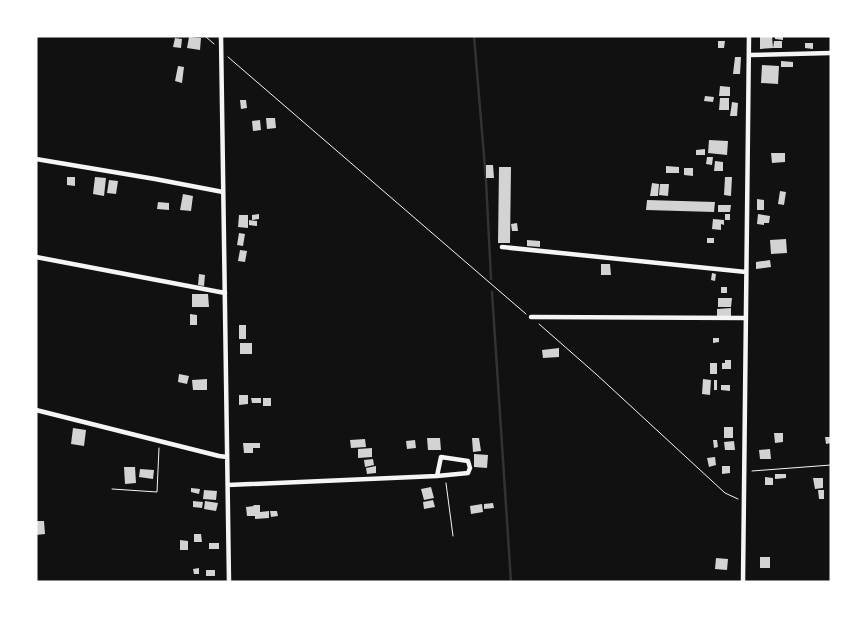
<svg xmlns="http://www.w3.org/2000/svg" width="867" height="618" font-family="Ubuntu,sans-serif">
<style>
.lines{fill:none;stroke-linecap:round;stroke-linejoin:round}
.stream{stroke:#333;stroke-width:2.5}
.building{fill:#d3d3d3}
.path{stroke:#f5f5f5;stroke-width:1}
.minor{stroke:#f5f5f5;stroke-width:4.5}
</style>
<rect width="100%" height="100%" fill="#111"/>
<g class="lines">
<path class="stream" d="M 474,36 L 486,180 L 491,279
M 492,292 L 511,582"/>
</g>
<path class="building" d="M 760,36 L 772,36 L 773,48 L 760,49 Z
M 775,36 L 783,36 L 783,40 L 775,39 Z
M 189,37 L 201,38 L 200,50 L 187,48 Z
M 175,38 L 182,39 L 181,48 L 173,47 Z
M 718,41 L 725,41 L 724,48 L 718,48 Z
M 774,41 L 782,41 L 782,48 L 773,48 Z
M 805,43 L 813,43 L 813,49 L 805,48 Z
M 735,57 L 741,57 L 740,74 L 733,74 Z
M 781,61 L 793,62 L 793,67 L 781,67 Z
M 762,65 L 779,66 L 778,84 L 761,83 Z
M 178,66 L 184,67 L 182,83 L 175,81 Z
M 720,86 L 730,87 L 730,96 L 719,96 Z
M 705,96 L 714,97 L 713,102 L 704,101 Z
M 720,98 L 729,98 L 729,110 L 719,110 Z
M 240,100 L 246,100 L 247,108 L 241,109 Z
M 732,102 L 738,103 L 737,116 L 730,116 Z
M 266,118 L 275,118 L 276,128 L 267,129 Z
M 260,120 L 261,130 L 253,131 L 252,121 Z
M 709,140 L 728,141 L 727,155 L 708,153 Z
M 705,149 L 705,155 L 696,155 L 696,150 Z
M 771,153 L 785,153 L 785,162 L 772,163 Z
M 707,157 L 713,157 L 712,165 L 706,164 Z
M 715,161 L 723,162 L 723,171 L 714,171 Z
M 486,165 L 493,165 L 494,178 L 486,178 Z
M 666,166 L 679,167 L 679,173 L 666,173 Z
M 499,167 L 511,167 L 510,243 L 498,243 Z
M 684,168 L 693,168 L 693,176 L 684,175 Z
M 67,177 L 75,177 L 75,186 L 67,185 Z
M 95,177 L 106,178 L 104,196 L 93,194 Z
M 725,177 L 732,177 L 731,196 L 724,195 Z
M 109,180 L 118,181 L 116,194 L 107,193 Z
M 652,183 L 659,184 L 658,196 L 650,196 Z
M 660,184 L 669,184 L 668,196 L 659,195 Z
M 780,191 L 786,192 L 784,205 L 778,204 Z
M 183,194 L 193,196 L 191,211 L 180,210 Z
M 757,199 L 764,200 L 764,210 L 757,210 Z
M 647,200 L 715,202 L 714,212 L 646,210 Z
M 158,202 L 169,203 L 169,210 L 157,209 Z
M 718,205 L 731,205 L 730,212 L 718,212 Z
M 259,214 L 259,219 L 252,220 L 252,215 Z
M 725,214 L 730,214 L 730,220 L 725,220 Z
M 758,214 L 770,216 L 769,223 L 764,223 L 764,225 L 757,224 Z
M 239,215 L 248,215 L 248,228 L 238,227 Z
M 713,219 L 724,220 L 724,225 L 721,224 L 721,230 L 712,229 Z
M 249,220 L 257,221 L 257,226 L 249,225 Z
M 517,223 L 518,231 L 512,231 L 511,224 Z
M 239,233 L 245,234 L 243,246 L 237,245 Z
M 707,238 L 714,238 L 714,243 L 707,243 Z
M 786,239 L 787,253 L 771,254 L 770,240 Z
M 527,240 L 540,241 L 540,247 L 527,246 Z
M 240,250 L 247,251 L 245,262 L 238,261 Z
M 770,260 L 771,267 L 756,269 L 756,262 Z
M 601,264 L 610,264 L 611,275 L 601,275 Z
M 712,273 L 716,274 L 715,281 L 711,280 Z
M 199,274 L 205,275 L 204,286 L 198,285 Z
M 721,287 L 727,287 L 727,293 L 721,293 Z
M 192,294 L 208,294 L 209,307 L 192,307 Z
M 718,298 L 732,298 L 731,307 L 718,307 Z
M 731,308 L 731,318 L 717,318 L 717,309 Z
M 190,314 L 197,315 L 197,325 L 190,325 Z
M 239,325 L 246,325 L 246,339 L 239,339 Z
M 713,338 L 719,338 L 719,342 L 713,343 Z
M 240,343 L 252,343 L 252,354 L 240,354 Z
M 559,348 L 559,357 L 543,358 L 542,350 Z
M 725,360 L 731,360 L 731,369 L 722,369 L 722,363 L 725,363 Z
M 710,363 L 717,363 L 717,374 L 710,374 Z
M 179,374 L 189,376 L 187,384 L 178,382 Z
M 207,379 L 207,390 L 193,390 L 192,380 Z
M 703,379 L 711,380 L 710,395 L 702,394 Z
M 714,380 L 717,380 L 717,390 L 714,390 Z
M 721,385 L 730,385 L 730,391 L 721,390 Z
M 239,395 L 248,395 L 248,404 L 239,405 Z
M 251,398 L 261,398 L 261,403 L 252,403 Z
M 263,398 L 271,398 L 271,406 L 263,406 Z
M 724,427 L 733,427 L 733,438 L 724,438 Z
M 73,428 L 86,430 L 84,446 L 71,444 Z
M 774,433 L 783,433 L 783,442 L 775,443 Z
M 825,437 L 831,437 L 831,443 L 826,444 Z
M 427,438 L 440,438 L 441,450 L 428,450 Z
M 472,438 L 479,438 L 481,451 L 473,452 Z
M 365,439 L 366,447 L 351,448 L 350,440 Z
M 415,440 L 416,448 L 407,449 L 406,441 Z
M 713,440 L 717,440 L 718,447 L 714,448 Z
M 734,441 L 735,450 L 725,450 L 724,442 Z
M 243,443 L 260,443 L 260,448 L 253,448 L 253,453 L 244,453 Z
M 372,448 L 372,457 L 358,458 L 358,449 Z
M 770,449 L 771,459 L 760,459 L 759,450 Z
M 474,454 L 488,455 L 487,468 L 474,467 Z
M 715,457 L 716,465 L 709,467 L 707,458 Z
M 373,459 L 374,465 L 365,467 L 364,460 Z
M 376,466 L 376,473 L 367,474 L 366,468 Z
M 722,466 L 730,466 L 730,473 L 722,474 Z
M 124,467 L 135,467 L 136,483 L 125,484 Z
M 140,469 L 154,470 L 153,479 L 139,477 Z
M 775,474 L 786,474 L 786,478 L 775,479 Z
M 765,477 L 773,478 L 773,485 L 765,485 Z
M 813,478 L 823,478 L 823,488 L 815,489 Z
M 431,487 L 434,498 L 424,500 L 421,489 Z
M 191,488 L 200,489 L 199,494 L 191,492 Z
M 204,490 L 217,491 L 216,500 L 203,499 Z
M 818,490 L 824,490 L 824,499 L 819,499 Z
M 433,500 L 435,507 L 424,509 L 423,502 Z
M 193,501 L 203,502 L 202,508 L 193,507 Z
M 205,501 L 218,503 L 216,511 L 204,509 Z
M 493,503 L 494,508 L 484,509 L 484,504 Z
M 482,504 L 483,512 L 471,514 L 470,506 Z
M 253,505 L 260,505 L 260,512 L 269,511 L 269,518 L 255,519 L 255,516 L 247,516 L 246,507 L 254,506 Z
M 270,511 L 277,511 L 278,516 L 271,517 Z
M 36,521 L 44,521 L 45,534 L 36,535 Z
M 194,534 L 201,534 L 202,542 L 194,542 Z
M 180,540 L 188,541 L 188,550 L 180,550 Z
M 209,543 L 219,543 L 219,549 L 209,549 Z
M 760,557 L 770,557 L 770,568 L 760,568 Z
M 716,558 L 728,559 L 727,570 L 715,569 Z
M 199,568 L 199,574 L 194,574 L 193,569 Z
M 206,570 L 215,570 L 215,576 L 206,576 Z"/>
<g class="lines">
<path class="path" d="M 205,36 L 214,44
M 228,57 L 526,314
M 539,324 L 596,374 L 725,493 L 738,499
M 752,471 L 831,465
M 446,483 L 453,536
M 112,489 L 157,492 L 159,448"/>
<path class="minor" d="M 221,36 L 229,582
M 749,55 L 831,53
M 36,159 L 155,179 L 223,192
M 502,247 L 746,272
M 36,257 L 225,293
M 531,317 L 745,318
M 36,410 L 219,456 L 227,457
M 228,485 L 437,476 L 441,457 L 468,461 L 470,468 L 468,473 L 437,476
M 743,582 L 749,36"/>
</g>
<rect width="867" height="618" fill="none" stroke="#ffffff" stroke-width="75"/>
</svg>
